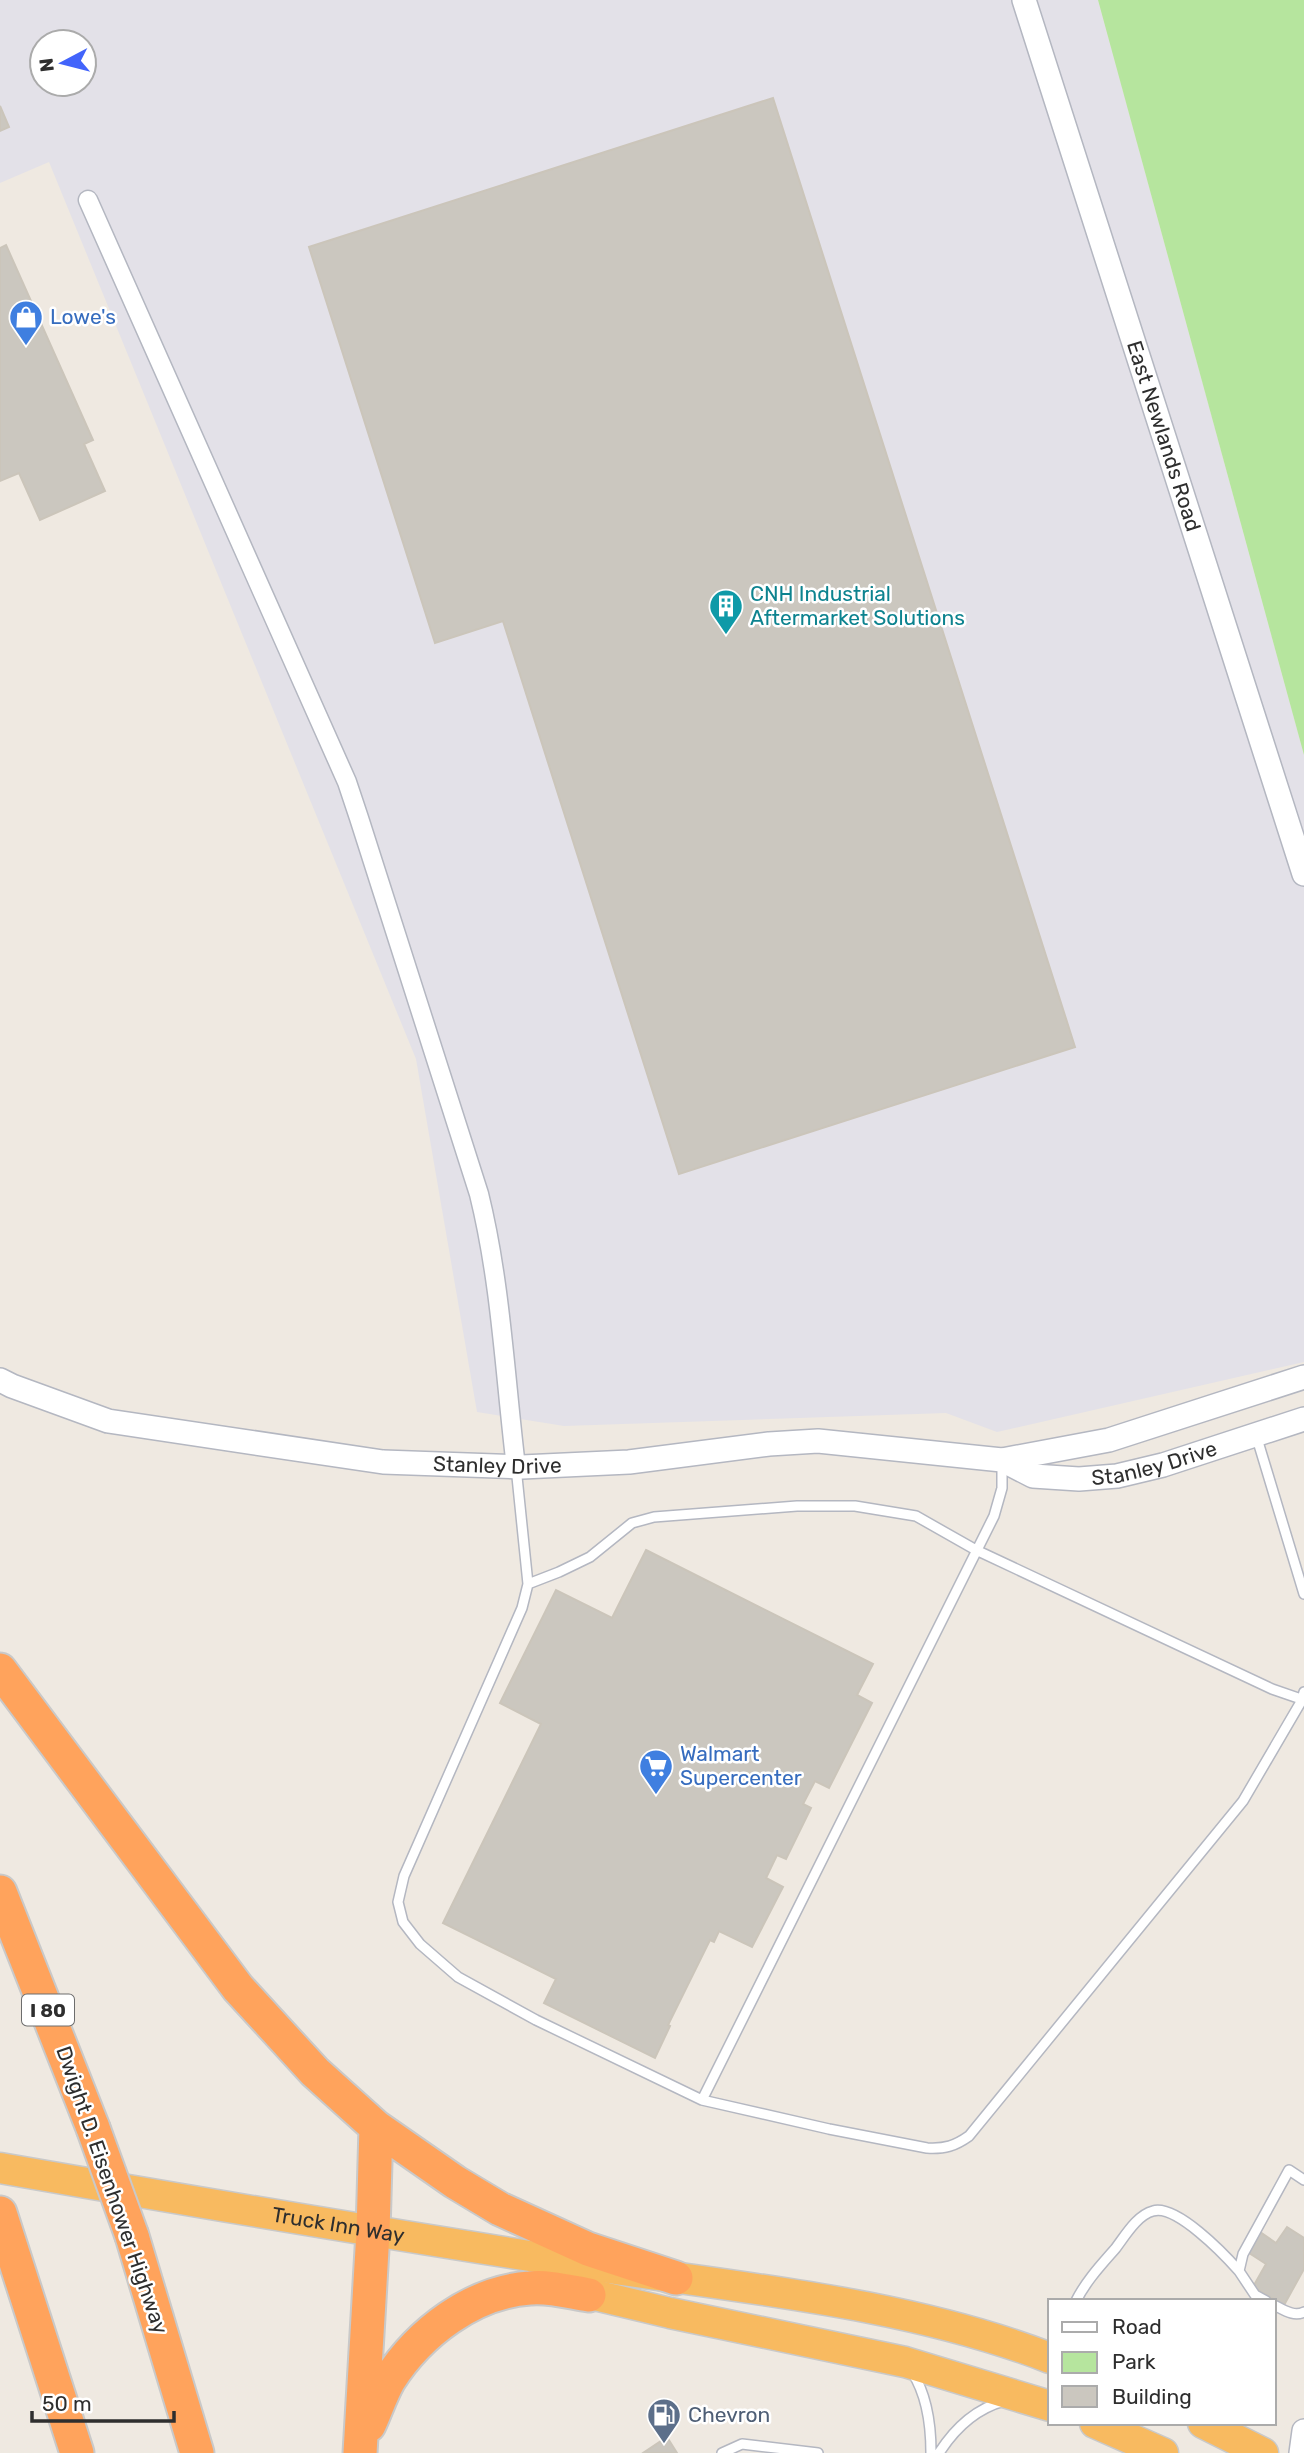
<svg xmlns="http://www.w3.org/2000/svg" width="1304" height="2453" font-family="Rubik,sans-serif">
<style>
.industrial{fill:#e3e1e8;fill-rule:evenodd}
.green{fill:#b6e59e}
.building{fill:#cbc7bf;stroke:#cbc5ba;stroke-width:2}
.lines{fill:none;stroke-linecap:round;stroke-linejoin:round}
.service-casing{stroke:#b4b7c1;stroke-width:12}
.minor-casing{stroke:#b4b7c1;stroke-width:21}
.tertiary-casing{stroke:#b4b7c1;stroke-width:26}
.trunk-casing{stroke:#c9c9c9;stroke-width:33}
.motorway-casing{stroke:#c9c9c9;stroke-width:37}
.service{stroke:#fff;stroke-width:9}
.minor{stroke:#fff;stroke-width:18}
.tertiary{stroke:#fff;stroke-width:23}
.trunk{stroke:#f8ba60;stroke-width:30}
.motorway{stroke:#ffa35c;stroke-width:33}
.motorway-bridge-casing{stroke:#c9c9c9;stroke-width:37;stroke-linecap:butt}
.motorway-bridge{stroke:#ffa35c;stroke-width:33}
.labels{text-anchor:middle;stroke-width:5;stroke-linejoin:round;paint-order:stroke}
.shield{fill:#fff;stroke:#6d6d6d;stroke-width:2}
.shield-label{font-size:19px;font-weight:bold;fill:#2e2e2e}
.shop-label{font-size:21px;fill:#366cbe;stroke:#fff;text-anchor:start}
.street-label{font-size:21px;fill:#2e2e2e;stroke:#fff}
.culture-label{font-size:21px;fill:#0d838f;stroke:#fff;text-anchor:start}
.service-label{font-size:21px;fill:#4e5e75;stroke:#fff;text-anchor:start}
</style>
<rect width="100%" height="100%" fill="#efe9e1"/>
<path class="industrial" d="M 0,0 L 1098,0 L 1304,755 L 1304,1362 L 997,1432 L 946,1413 L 564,1426 L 477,1412 L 416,1059 L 49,162 L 0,183 ZM 42,42 L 84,42 L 84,84 L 42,84 Z"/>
<path class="green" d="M 1098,0 L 1304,0 L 1304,755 Z"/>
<path class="building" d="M 773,98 L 1075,1047 L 679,1174 L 503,621 L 435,643 L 309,247 Z
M 0,106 L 9,127 L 0,131 Z
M 6,245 L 93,440 L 84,444 L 105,491 L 40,520 L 19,473 L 0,481 L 0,248 Z
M 646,1550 L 873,1664 L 857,1695 L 872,1703 L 829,1788 L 815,1781 L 803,1804 L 811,1808 L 786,1859 L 777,1855 L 766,1878 L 783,1887 L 752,1947 L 719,1931 L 714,1942 L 710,1940 L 668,2025 L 670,2026 L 655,2058 L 544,2003 L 556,1979 L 443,1923 L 541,1724 L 500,1703 L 556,1590 L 612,1618 Z
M 1287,2227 L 1304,2238 L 1304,2269 L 1284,2305 L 1253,2287 L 1266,2264 L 1249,2253 L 1260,2232 L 1276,2243 Z
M 667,2437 L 677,2453 L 643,2453 Z"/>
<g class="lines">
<g class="service-casing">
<path id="service" d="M 1256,1435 L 1304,1594
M 516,1467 L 528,1584 L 522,1608 L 404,1876 L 398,1902 L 403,1922 L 420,1944 L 458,1977 L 536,2020 L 702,2100 L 829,2129 L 927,2148 C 945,2149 955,2146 969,2136 L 1243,1801 L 1302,1700 L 1304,1692
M 528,1584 L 559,1572 L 590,1557 L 632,1523 L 654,1517 L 797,1506 L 855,1506 L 916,1516 L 976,1550 L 1272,1689 L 1304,1700
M 702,2100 L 994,1516 L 1002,1488 L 1002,1462
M 1076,2301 C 1086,2281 1101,2265 1115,2249 C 1125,2236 1137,2215 1153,2211 C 1176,2204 1224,2254 1239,2271
M 1266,2301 L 1255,2295 L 1239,2271 L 1243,2254 L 1289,2170 L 1304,2180
M 1274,2305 C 1284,2310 1294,2317 1304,2312
M 912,2372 C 927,2395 931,2426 931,2453
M 722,2453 L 742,2444 L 818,2453
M 939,2453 C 955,2428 975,2409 1004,2401"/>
</g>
<g class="minor-casing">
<path id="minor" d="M 88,200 L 347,782 L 359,818 L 479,1194 C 501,1283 505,1377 516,1467"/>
</g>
<g class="tertiary-casing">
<g id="tertiary">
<path id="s1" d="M 1024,0 L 1304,874"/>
<path id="s2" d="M 0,1380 L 12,1386 L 108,1421 L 383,1462 L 522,1467 L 629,1462 L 769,1444 L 818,1441 L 1002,1460 L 1109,1440 L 1304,1377"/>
<path id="s3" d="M 1002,1460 L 1033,1476 L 1079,1479 L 1117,1476 L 1163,1465 L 1304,1419"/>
<path d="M 1301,2453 L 1304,2431"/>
</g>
</g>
<g class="trunk-casing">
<g id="trunk">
<path id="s4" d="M 0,2168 C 196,2202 392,2235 588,2265 C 740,2288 906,2302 1050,2358"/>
<path d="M 565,2288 L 670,2313 L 905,2362 L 1050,2406"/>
<path d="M 1095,2423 L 1163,2453"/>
<path d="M 1203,2423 L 1263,2453"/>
</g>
</g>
<g class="motorway-casing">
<path id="motorway" d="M 0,1670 L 238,1988 L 315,2072 L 376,2127 L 455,2182 L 500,2209 L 588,2249 L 676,2278
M 0,1892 L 93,2128
M 0,2213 L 77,2453
M 132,2236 L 197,2453
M 369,2425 C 376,2410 381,2394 389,2380 C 419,2333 472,2292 530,2288 C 549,2286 570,2292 589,2295
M 360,2453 L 373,2232 L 376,2127"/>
</g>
<use href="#service" class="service"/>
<use href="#minor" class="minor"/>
<use href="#tertiary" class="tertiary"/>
<use href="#trunk" class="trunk"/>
<use href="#motorway" class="motorway"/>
<g class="motorway-bridge-casing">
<path id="motorway-bridge" d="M 93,2128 L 132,2236"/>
</g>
<use href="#motorway-bridge" class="motorway-bridge"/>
</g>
<defs>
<g id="shop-pin" transform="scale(1.75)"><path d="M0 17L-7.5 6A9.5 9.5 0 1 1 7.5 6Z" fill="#3f7fe0" stroke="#fff"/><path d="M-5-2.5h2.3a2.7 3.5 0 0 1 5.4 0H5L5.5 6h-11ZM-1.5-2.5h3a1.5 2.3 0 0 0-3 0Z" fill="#fff"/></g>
<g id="building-pin" transform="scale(1.75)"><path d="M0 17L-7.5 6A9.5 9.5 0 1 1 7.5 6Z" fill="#0f9aa8" stroke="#fff"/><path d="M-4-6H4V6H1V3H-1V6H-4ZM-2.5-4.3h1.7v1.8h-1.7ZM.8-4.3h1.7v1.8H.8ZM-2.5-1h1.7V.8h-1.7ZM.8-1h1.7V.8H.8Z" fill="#fff"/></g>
<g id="supermarket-pin" transform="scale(1.75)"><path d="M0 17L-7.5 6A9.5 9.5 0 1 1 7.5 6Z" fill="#3f7fe0" stroke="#fff"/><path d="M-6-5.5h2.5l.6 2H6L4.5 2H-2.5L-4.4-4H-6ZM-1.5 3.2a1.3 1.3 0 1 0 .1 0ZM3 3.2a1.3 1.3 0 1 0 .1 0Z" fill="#fff"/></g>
<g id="fuel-pin" transform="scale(1.75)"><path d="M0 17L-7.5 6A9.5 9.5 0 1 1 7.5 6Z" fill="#5c6f8a" stroke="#fff"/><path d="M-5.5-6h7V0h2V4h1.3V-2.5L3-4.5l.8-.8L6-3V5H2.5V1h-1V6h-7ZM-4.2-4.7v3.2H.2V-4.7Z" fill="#fff"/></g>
</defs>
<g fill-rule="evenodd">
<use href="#shop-pin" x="26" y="317"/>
<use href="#building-pin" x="726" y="606"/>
<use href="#supermarket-pin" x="656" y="1766"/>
<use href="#fuel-pin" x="664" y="2415"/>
</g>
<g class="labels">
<rect class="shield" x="22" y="1994.5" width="52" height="31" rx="5"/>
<g class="shield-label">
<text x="48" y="2017">I 80</text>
</g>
<g class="shop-label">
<text x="50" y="324">Lowe's</text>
<text x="680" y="1761">Walmart<tspan x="680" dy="24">Supercenter</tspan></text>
</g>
<g class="street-label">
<text dy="7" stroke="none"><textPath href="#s1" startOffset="458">East Newlands Road</textPath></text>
<text dy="7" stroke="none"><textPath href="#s3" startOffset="158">Stanley Drive</textPath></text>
<text dy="7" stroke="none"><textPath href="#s2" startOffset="508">Stanley Drive</textPath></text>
<text transform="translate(112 2190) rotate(71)" y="7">Dwight D. Eisenhower Highway</text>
<text dy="7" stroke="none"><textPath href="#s4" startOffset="343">Truck Inn Way</textPath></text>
</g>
<g class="culture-label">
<text x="750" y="601">CNH Industrial<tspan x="750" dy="24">Aftermarket Solutions</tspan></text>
</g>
<g class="service-label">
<text x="688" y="2422">Chevron</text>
</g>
</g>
<rect x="1048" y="2299" width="228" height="126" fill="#ffffff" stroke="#ababab" stroke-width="2"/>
<rect x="1062" y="2322" width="35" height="10" fill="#ffffff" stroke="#ababab" stroke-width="2"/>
<text x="1112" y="2334" font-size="21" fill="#2e2e2e">Road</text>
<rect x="1062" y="2352" width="35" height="21" fill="#b6e59e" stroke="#ababab" stroke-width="2"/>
<text x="1112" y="2369" font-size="21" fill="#2e2e2e">Park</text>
<rect x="1062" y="2386" width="35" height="21" fill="#cbc7bf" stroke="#ababab" stroke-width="2"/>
<text x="1112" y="2404" font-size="21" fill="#2e2e2e">Building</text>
<g transform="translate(63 63) rotate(263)"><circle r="33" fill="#ffffff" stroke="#ababab" stroke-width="2"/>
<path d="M0-5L12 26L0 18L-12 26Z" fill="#4264fb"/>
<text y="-10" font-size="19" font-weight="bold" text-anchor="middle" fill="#2e2e2e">N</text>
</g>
<path d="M32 2411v10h142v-10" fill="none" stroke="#2e2e2e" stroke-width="3.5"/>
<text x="42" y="2411" font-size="21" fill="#2e2e2e" stroke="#ffffff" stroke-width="5" paint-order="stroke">50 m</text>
</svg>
